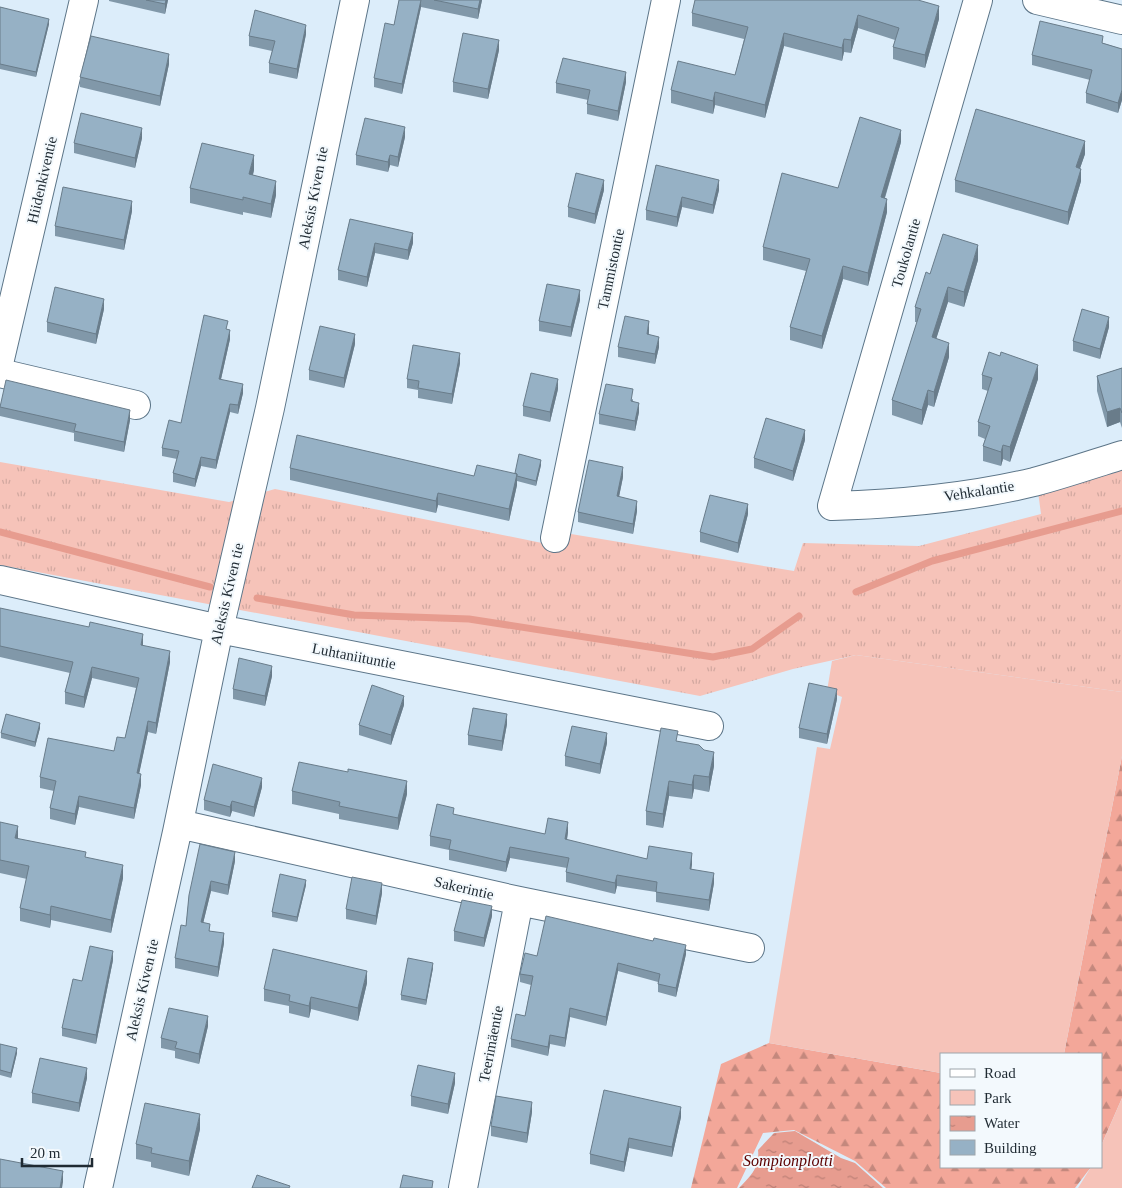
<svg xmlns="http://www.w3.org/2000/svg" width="1122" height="1188" font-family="'Times New Roman',serif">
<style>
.grass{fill:url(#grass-tufts)}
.forest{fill:url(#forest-firs)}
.green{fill:#f6c3b9}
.water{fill:url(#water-ripples)}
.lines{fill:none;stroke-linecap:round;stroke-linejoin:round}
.stream{stroke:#e79c8f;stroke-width:7}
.minor-casing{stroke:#5c7588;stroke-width:30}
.minor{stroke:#fff;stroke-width:28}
.wall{fill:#8198a9}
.shaded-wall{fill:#697c8a}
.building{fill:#96b1c5;stroke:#697c8a}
.labels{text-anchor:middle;stroke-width:4;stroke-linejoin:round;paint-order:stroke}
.street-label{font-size:15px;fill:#1f2a32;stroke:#f3f9fd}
.water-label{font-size:16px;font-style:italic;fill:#5c0000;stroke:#f3f9fd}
</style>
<defs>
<pattern id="grass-tufts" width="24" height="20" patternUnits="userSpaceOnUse" patternTransform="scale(1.25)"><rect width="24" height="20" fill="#f6c3b9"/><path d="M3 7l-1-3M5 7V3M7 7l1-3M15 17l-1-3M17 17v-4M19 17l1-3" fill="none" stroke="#d2a8a0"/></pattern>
<pattern id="forest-firs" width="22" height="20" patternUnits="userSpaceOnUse" patternTransform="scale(1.25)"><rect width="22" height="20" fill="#f3a799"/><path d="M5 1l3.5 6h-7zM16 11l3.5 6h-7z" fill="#c4887d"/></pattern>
<pattern id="water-ripples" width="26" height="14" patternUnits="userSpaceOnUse" patternTransform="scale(1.25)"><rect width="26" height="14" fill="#e79c8f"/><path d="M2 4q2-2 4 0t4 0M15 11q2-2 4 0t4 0" fill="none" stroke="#bb7f75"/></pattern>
</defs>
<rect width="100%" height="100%" fill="#dcedfa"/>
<path class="grass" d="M 1122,461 L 1122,692 L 856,655 L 793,669 L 700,696 L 0,565 L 0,462 L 229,502 L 275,489 L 547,544 L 565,533 L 794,571 L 803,543 L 919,546 L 1041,514 L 1037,484 Z"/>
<path class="forest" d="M 1122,756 L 1122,1098 L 1101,1146 L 1101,1054 L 1064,1054 Z
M 769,1043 L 941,1073 L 941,1167 L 1091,1167 L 1075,1188 L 886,1188 L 855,1161 L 794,1130 L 763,1133 L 737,1188 L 691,1188 L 721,1064 Z"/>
<path class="green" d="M 856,655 L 1122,692 L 1122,756 L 1064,1054 L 941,1054 L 941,1073 L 769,1043 L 817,747 L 830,749 L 842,697 L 827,691 L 832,661 Z
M 1122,1098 L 1122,1188 L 1078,1188 L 1091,1167 L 1101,1167 L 1101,1146 Z"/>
<path class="water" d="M 795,1131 L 841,1158 L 855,1163 L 883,1188 L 739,1188 C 751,1176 760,1167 758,1150 L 774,1133 Z"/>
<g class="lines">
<path class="stream" d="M 0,532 L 210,587
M 856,592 L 932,561 L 1122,511
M 257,598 L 354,615 L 469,619 L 713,657 L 752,649 L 799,616"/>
<g class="minor-casing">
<path id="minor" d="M 978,0 L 832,506 C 900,504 968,498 1034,482 C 1064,474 1093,464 1122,455
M 1037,0 L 1122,20
M 0,359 L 84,0
M 0,373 L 136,405
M 555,538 L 666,0
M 0,580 L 219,629 L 709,726
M 179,824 L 519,901 L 750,948
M 98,1188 L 177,832 L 219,629 L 270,408 L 355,0
M 463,1188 L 519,901"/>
</g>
<use href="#minor" class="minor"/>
</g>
<path class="wall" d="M 109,0 L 168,0 L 165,14 L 109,1 Z
M 399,0 L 482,0 L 478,19 L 421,7 L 402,94 L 374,87 L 374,78 L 394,25 Z
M 695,0 L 939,19 L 925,68 L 893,59 L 893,47 L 895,40 L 858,28 L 851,53 L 844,52 L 842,61 L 784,46 L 765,118 L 715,105 L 713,114 L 671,103 L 671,90 L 735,75 L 744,39 L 692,26 L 692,13 Z
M 0,7 L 49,24 L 36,77 L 0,69 Z
M 306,34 L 297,79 L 269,73 L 269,63 L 272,51 L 249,46 L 249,36 Z
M 1103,43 L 1122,49 L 1122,100 L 1118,113 L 1086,103 L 1086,93 L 1090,80 L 1032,65 L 1032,55 Z
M 499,50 L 488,99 L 453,92 L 453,82 Z
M 169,64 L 160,106 L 80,87 L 80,77 Z
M 626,82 L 618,121 L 587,114 L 587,104 L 588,100 L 556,93 L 556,83 Z
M 405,137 L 398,167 L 390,165 L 388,172 L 356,165 L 356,155 Z
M 142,138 L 135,168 L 74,153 L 74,143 Z
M 901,142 L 885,198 L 887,212 L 868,286 L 843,279 L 822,349 L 790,340 L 790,327 L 806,271 L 763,260 L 763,247 L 838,188 Z
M 1085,154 L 1080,168 L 1081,181 L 1068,225 L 955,192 L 955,180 Z
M 656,165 L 719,190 L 713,214 L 682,207 L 677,227 L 646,220 L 646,210 Z
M 254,170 L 253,175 L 276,195 L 271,218 L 243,212 L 243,215 L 190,203 L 190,188 Z
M 604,190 L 595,224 L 568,217 L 568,207 Z
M 132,211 L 124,250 L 55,236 L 55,226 Z
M 350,219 L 413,243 L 408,260 L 375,253 L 367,287 L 338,280 L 338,270 Z
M 978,260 L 964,307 L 948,302 L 936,339 L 949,357 L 934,407 L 928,405 L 922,425 L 892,415 L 892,400 L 917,322 L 915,322 L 915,307 L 930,274 Z
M 580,300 L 571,337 L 539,331 L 539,321 Z
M 104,309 L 96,344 L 47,332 L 47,322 Z
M 1109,327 L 1100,359 L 1073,351 L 1073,341 Z
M 228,330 L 230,339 L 221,379 L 243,393 L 238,414 L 230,412 L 216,469 L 201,466 L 195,487 L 173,482 L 173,473 L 177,459 L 162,456 L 162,448 L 181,423 Z
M 649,331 L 649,335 L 659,347 L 655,364 L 618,357 L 618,347 Z
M 355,344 L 344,388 L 309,380 L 309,370 Z
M 460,363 L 452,404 L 418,398 L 418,390 L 407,388 L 407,379 Z
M 1122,368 L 1122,428 L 1120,422 L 1107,427 L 1097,391 L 1097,376 Z
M 982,375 L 1038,379 L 1010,462 L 1003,459 L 1001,466 L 983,461 L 983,446 L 985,439 L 978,436 L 978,422 L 988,391 L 982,389 Z
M 558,389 L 550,422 L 523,416 L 523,406 Z
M 633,399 L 633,401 L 639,412 L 635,431 L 599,424 L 599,414 Z
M 0,405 L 130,420 L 124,452 L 74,441 L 74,433 L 0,416 Z
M 805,440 L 793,481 L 754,468 L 754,458 Z
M 541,465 L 536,486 L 517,481 L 517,485 L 509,521 L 438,505 L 436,513 L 290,480 L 290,468 L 474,476 L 515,473 Z
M 623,477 L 619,497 L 637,511 L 633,534 L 578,522 L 578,512 Z
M 748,514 L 738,553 L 700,542 L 700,532 Z
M 0,608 L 143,646 L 170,662 L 156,734 L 148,732 L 139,773 L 141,785 L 134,819 L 79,807 L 75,825 L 50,819 L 50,808 L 54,791 L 40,788 L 40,777 L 114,751 L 125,738 L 136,688 L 92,678 L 84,708 L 65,704 L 65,692 L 70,673 L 0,657 Z
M 272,676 L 265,706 L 233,699 L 233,689 Z
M 837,699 L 827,744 L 799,738 L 799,728 Z
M 404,705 L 391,745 L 359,735 L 359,725 Z
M 507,724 L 502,751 L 468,745 L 468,735 Z
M 40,728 L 35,747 L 1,738 L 1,733 Z
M 678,741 L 714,766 L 709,792 L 694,789 L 692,799 L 669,796 L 663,828 L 646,825 L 646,811 Z
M 607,743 L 600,774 L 565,766 L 565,756 Z
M 348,772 L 407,794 L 398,830 L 339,819 L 339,814 L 292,804 L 292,791 Z
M 262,787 L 254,817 L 232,811 L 230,817 L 204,810 L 204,800 Z
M 454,815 L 545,834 L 568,832 L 567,840 L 647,859 L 692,864 L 691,869 L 714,883 L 709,911 L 656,902 L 656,892 L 617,886 L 615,894 L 566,882 L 566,872 L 567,868 L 510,858 L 506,872 L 449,860 L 449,850 L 430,846 L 430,836 Z
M 0,822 L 18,839 L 86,858 L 123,878 L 111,933 L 51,920 L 50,928 L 20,921 L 20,908 L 27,879 L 0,873 Z
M 235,861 L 228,895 L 211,891 L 203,923 L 210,931 L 224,943 L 218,977 L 175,968 L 175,958 L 186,926 L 189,895 Z
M 306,885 L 297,922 L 272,917 L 272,912 Z
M 382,893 L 376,925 L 346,919 L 346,909 Z
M 492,916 L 484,947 L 454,941 L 454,931 Z
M 686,954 L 676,997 L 658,992 L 658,982 L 618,971 L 606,1026 L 570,1017 L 565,1047 L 550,1044 L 548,1056 L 511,1047 L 511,1039 L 525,1016 L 531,985 L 520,982 L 520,974 L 537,956 Z
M 113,960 L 96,1044 L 62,1036 L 62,1028 L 82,981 Z
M 433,968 L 426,1005 L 401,1000 L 401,995 Z
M 367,983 L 358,1021 L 311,1009 L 309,1018 L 289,1013 L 289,1006 L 264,1001 L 264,989 Z
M 208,1026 L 199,1064 L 175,1058 L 175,1051 L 161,1048 L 161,1038 Z
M 0,1044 L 17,1053 L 11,1078 L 0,1075 Z
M 87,1078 L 79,1112 L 32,1103 L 32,1093 Z
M 455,1083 L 448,1114 L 411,1106 L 411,1096 Z
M 532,1112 L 527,1143 L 491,1136 L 491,1126 Z
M 681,1117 L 672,1157 L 629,1148 L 624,1172 L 590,1164 L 590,1154 Z
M 200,1129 L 189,1176 L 151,1167 L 151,1162 L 136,1159 L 136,1144 Z"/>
<path class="shaded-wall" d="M 166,0 L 168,0 L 165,14 L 165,4 Z
M 421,0 L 421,7 L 402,94 L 402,84 Z
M 480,0 L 482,0 L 478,19 L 478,9 Z
M 939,6 L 939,19 L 925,68 L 925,55 Z
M 858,15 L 858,28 L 851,53 L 851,40 Z
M 49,19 L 49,24 L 36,77 L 36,72 Z
M 306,25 L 306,34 L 297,79 L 297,69 Z
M 784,33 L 784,46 L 765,118 L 765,105 Z
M 844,39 L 844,52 L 842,61 L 842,48 Z
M 499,40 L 499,50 L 488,99 L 488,89 Z
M 169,54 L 169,64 L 160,106 L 160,96 Z
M 626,72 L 626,82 L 618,121 L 618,111 Z
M 1122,90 L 1122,100 L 1118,113 L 1118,103 Z
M 715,92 L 715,105 L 713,114 L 713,101 Z
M 405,127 L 405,137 L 398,167 L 398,157 Z
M 142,128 L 142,138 L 135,168 L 135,158 Z
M 901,130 L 901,142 L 881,210 L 881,197 Z
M 1085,141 L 1085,154 L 1076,180 L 1076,167 Z
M 254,155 L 254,170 L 249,189 L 249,174 Z
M 390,155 L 390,165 L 388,172 L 388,162 Z
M 1081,169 L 1081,181 L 1068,225 L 1068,212 Z
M 604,180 L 604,190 L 595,224 L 595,214 Z
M 719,180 L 719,190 L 713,214 L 713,205 Z
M 276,181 L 276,195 L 271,218 L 271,204 Z
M 682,197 L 682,207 L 677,227 L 677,217 Z
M 887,199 L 887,212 L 868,286 L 868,273 Z
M 132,201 L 132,211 L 124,250 L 124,240 Z
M 413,233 L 413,243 L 408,260 L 408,250 Z
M 375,243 L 375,253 L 367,287 L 367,277 Z
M 978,245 L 978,260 L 964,307 L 964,292 Z
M 843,266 L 843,279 L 822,349 L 822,336 Z
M 948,287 L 948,302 L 932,352 L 932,337 Z
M 580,290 L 580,300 L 571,337 L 571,327 Z
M 104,299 L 104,309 L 96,344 L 96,334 Z
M 1109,317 L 1109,327 L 1100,359 L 1100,349 Z
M 649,321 L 649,331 L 647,344 L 647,334 Z
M 230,330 L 230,339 L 219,388 L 219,379 Z
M 355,334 L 355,344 L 344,388 L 344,378 Z
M 659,337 L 659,347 L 655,364 L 655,354 Z
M 949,343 L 949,357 L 934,407 L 934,392 Z
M 460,353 L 460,363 L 452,404 L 452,394 Z
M 1038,365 L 1038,379 L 1010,462 L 1010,447 Z
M 558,379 L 558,389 L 550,422 L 550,412 Z
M 243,384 L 243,393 L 238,414 L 238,405 Z
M 928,390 L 928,405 L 922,425 L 922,410 Z
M 639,403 L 639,412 L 635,431 L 635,421 Z
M 230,404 L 230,412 L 216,469 L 216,460 Z
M 1120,408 L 1120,422 L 1107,427 L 1107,412 Z
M 130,410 L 130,420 L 124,452 L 124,442 Z
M 805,430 L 805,440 L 793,481 L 793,471 Z
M 1003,445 L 1003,459 L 1001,466 L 1001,452 Z
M 201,457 L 201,466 L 195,487 L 195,479 Z
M 541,460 L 541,465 L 536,486 L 536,481 Z
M 623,467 L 623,477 L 617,506 L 617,496 Z
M 517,474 L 517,485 L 509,521 L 509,509 Z
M 438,493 L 438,505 L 436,513 L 436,501 Z
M 637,501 L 637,511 L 633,534 L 633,524 Z
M 748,504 L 748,514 L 738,553 L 738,543 Z
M 143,634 L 143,645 L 141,656 L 141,645 Z
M 170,651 L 170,662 L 156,734 L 156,723 Z
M 272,666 L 272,676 L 265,706 L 265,696 Z
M 92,667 L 92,678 L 84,708 L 84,697 Z
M 837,689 L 837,699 L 827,744 L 827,734 Z
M 404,696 L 404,705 L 391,745 L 391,735 Z
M 507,714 L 507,724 L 502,751 L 502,741 Z
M 148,721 L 148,732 L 137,784 L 137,773 Z
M 40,723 L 40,728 L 35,747 L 35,742 Z
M 607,733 L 607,743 L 600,774 L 600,764 Z
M 714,752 L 714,766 L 709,792 L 709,777 Z
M 141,774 L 141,785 L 134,819 L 134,808 Z
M 694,775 L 694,789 L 692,799 L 692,785 Z
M 262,778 L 262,787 L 254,817 L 254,807 Z
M 407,781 L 407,794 L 398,830 L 398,818 Z
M 669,781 L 669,796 L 663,828 L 663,814 Z
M 79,796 L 79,807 L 75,825 L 75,814 Z
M 232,801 L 232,811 L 230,817 L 230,807 Z
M 568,822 L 568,832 L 565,850 L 565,839 Z
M 18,826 L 18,839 L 15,838 Z
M 510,847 L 510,858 L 506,872 L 506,862 Z
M 235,852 L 235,861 L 228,895 L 228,885 Z
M 692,853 L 692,864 L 690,880 L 690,869 Z
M 123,865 L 123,878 L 111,933 L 111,920 Z
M 714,873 L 714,883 L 709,911 L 709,900 Z
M 617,875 L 617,886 L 615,894 L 615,883 Z
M 306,880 L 306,885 L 297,922 L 297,917 Z
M 211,881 L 211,891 L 201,932 L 201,922 Z
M 382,883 L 382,893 L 376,925 L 376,916 Z
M 51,906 L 51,920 L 50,928 L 50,915 Z
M 492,906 L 492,916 L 484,947 L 484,938 Z
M 224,933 L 224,943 L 218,977 L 218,967 Z
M 686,945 L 686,954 L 676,997 L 676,988 Z
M 113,951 L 113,960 L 96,1044 L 96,1035 Z
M 433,963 L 433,968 L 426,1005 L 426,1000 Z
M 618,963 L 618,971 L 606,1026 L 606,1017 Z
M 367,971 L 367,983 L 358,1021 L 358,1008 Z
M 311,997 L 311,1009 L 309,1018 L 309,1006 Z
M 570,1008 L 570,1017 L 565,1047 L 565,1038 Z
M 208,1016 L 208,1026 L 199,1064 L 199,1054 Z
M 550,1035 L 550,1044 L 548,1056 L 548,1047 Z
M 17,1048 L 17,1053 L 11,1078 L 11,1073 Z
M 87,1068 L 87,1078 L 79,1112 L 79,1103 Z
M 455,1073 L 455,1083 L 448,1114 L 448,1104 Z
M 532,1102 L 532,1112 L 527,1143 L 527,1133 Z
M 681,1107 L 681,1117 L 672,1157 L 672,1147 Z
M 200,1114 L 200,1129 L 189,1176 L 189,1161 Z
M 629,1138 L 629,1148 L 624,1172 L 624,1162 Z
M 63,1171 L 63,1182 L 62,1188 L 60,1188 Z"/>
<path class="building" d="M 146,0 L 166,0 L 165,4 Z
M 399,0 L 421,0 L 402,84 L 374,78 L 385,23 L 394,25 Z
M 434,0 L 480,0 L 478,9 Z
M 695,0 L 918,0 L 939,6 L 925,55 L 893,47 L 899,28 L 858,15 L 851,40 L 844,39 L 842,48 L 784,33 L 765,105 L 715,92 L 713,101 L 671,90 L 678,61 L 735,75 L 748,27 L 692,13 Z
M 0,7 L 49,19 L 36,72 L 0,64 Z
M 255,10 L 306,25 L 297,69 L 269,63 L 275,41 L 249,36 Z
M 1040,21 L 1103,36 L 1102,43 L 1122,49 L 1122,90 L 1118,103 L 1086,93 L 1092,70 L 1032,55 Z
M 463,33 L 499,40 L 488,89 L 453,82 Z
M 91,36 L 169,54 L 160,96 L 80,77 Z
M 563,58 L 626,72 L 618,111 L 587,104 L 590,90 L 556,83 Z
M 976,109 L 1085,141 L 1076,167 L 1081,169 L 1068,212 L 955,180 Z
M 81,113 L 142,128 L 135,158 L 74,143 Z
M 860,117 L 901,130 L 881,197 L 887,199 L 868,273 L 843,266 L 822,336 L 790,327 L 810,259 L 763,247 L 782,173 L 838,188 Z
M 365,118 L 405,127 L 398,157 L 390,155 L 388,162 L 356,155 Z
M 202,143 L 254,155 L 249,174 L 276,181 L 271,204 L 243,197 L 243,200 L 190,188 Z
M 656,165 L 719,180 L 713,205 L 682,197 L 677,217 L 646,210 Z
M 576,173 L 604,180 L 595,214 L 568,207 Z
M 63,187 L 132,201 L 124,240 L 55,226 Z
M 350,219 L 413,233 L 408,250 L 375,243 L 367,277 L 338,270 Z
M 943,234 L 978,245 L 964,292 L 948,287 L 932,337 L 949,343 L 934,392 L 928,390 L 922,410 L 892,400 L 921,309 L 915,307 L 926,272 L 930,274 Z
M 547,284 L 580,290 L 571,327 L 539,321 Z
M 55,287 L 104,299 L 96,334 L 47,322 Z
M 1082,309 L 1109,317 L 1100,349 L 1073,341 Z
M 204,315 L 228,321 L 226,329 L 230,330 L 219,379 L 243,384 L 238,405 L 230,404 L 216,460 L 201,457 L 195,479 L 173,473 L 179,451 L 162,448 L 169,420 L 181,423 Z
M 625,316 L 649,321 L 647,334 L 659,337 L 655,354 L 618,347 Z
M 320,326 L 355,334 L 344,378 L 309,370 Z
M 413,345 L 460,353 L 452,394 L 418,388 L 419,381 L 407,379 Z
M 989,352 L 1000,356 L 1001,352 L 1038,365 L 1010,447 L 1003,445 L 1001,452 L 983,446 L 990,426 L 978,422 L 992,378 L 982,375 Z
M 1122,368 L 1122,413 L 1120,408 L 1107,412 L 1097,376 Z
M 531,373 L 558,379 L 550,412 L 523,406 Z
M 6,380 L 130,410 L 124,442 L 74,431 L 76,424 L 0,407 Z
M 606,384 L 633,389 L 631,401 L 639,403 L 635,421 L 599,414 Z
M 766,418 L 805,430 L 793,471 L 754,458 Z
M 297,435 L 474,476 L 477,465 L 517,474 L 509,509 L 438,493 L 436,501 L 290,468 Z
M 519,454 L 541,460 L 536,481 L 517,476 L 517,474 L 515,473 Z
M 589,460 L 623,467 L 617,496 L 637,501 L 633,524 L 578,512 Z
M 710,495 L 748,504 L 738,543 L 700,532 Z
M 0,608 L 89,627 L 90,622 L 143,634 L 141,645 L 170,651 L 156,723 L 148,721 L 137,773 L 141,774 L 134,808 L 79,796 L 75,814 L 50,808 L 56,781 L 40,777 L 48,738 L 114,751 L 117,737 L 125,738 L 139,678 L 92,667 L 84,697 L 65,692 L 73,662 L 0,646 Z
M 239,658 L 272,666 L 265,696 L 233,689 Z
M 809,683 L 837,689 L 827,734 L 799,728 Z
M 372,685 L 404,696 L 391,735 L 359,725 Z
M 473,708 L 507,714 L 502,741 L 468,735 Z
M 6,714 L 40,723 L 35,742 L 1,733 Z
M 572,726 L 607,733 L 600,764 L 565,756 Z
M 661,728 L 678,731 L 676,741 L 699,745 L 704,750 L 714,752 L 709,777 L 694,775 L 692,785 L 669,781 L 663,814 L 646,811 Z
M 299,762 L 348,772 L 348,769 L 407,781 L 398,818 L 339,806 L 340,802 L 292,791 Z
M 213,764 L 262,778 L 254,807 L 232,801 L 230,807 L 204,800 Z
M 437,804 L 454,808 L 453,814 L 545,834 L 548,818 L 568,822 L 565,839 L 647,859 L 649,846 L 692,853 L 690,869 L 714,873 L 709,900 L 656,892 L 657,882 L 617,875 L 615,883 L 566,872 L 569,858 L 510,847 L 506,862 L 449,849 L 451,840 L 430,836 Z
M 0,822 L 18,826 L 15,838 L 86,852 L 85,857 L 123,865 L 111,920 L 51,906 L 50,915 L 20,908 L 29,866 L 0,860 Z
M 200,844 L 235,852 L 228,885 L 211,881 L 201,922 L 210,924 L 209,931 L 224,933 L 218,967 L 175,958 L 181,925 L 186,926 L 189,895 Z
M 280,874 L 306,880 L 297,917 L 272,912 Z
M 352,877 L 382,883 L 376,916 L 346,909 Z
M 462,900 L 492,906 L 484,938 L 454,931 Z
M 546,916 L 653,941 L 654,938 L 686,945 L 676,988 L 658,984 L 660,974 L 618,963 L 606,1017 L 570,1008 L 565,1038 L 550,1035 L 548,1047 L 511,1039 L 516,1014 L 525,1016 L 533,976 L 520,974 L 525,953 L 537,956 Z
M 90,946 L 113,951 L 96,1035 L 62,1028 L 73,979 L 82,981 Z
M 273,949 L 367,971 L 358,1008 L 311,997 L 309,1006 L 289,1001 L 290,995 L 264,989 Z
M 408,958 L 433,963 L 426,1000 L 401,995 Z
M 169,1008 L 208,1016 L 199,1054 L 175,1048 L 177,1042 L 161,1038 Z
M 0,1044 L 17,1048 L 11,1073 L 0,1070 Z
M 40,1058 L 87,1068 L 79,1103 L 32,1093 Z
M 418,1065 L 455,1073 L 448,1104 L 411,1096 Z
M 604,1090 L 681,1107 L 672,1147 L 629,1138 L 624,1162 L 590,1154 Z
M 496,1096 L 532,1102 L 527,1133 L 491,1126 Z
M 145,1103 L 200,1114 L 189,1161 L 151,1153 L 152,1148 L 136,1144 Z
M 0,1159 L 63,1171 L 60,1188 L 0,1188 Z
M 257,1175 L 290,1186 L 289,1188 L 252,1188 Z
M 403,1175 L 433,1181 L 432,1188 L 400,1188 Z"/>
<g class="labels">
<g class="street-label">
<text transform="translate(42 180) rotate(-77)" y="5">Hiidenkiventie</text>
<text transform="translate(313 198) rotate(-79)" y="5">Aleksis Kiven tie</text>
<text transform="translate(906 253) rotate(-74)" y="5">Toukolantie</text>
<text transform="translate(611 269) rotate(-78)" y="5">Tammistontie</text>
<text transform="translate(979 491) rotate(-9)" y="5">Vehkalantie</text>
<text transform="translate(227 594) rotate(-77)" y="5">Aleksis Kiven tie</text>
<text transform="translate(354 656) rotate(11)" y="5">Luhtaniituntie</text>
<text transform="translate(464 888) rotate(13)" y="5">Sakerintie</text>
<text transform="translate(142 990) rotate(-77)" y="5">Aleksis Kiven tie</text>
<text transform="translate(491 1044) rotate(-79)" y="5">Teerimäentie</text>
</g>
<g class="water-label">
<text x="788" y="1166">Sompionplotti</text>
</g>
</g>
<rect x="940" y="1053" width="162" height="115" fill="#f3f9fd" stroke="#9ea6ac"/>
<rect x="950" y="1069" width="25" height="8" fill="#ffffff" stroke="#9ea6ac"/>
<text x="984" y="1078" font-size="15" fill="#1f2a32">Road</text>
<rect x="950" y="1090" width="25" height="15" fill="#f6c3b9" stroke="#9ea6ac"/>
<text x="984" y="1103" font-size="15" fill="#1f2a32">Park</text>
<rect x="950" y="1116" width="25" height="15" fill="url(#water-ripples)" stroke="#9ea6ac"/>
<text x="984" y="1128" font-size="15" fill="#1f2a32">Water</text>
<rect x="950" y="1140" width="25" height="15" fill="#96b1c5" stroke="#9ea6ac"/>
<text x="984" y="1153" font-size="15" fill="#1f2a32">Building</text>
<path d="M22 1158v8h70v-8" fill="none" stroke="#1f2a32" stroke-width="2.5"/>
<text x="30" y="1158" font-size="15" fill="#1f2a32" stroke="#f3f9fd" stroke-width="4" paint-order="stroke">20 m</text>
</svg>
